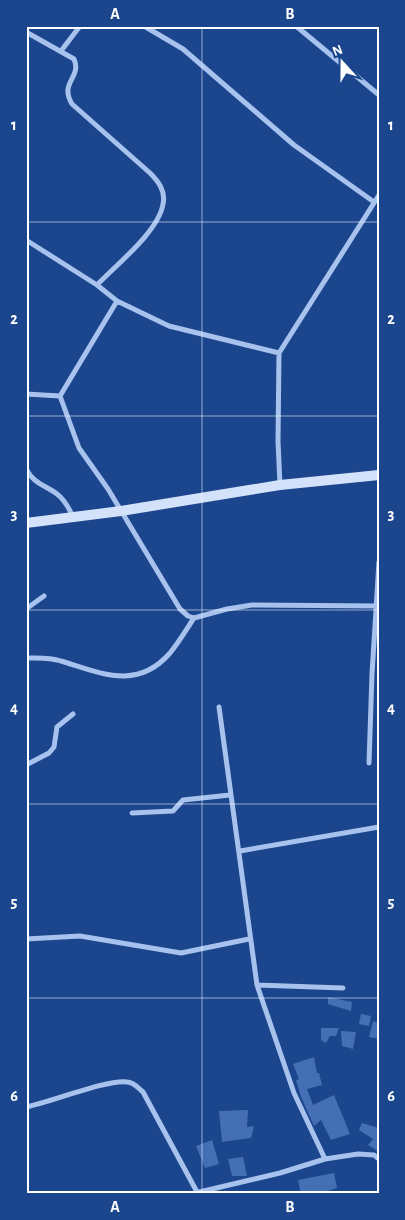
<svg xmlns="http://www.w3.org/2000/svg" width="405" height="1220" font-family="'Alegreya Sans',sans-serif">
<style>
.building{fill:#446fb4}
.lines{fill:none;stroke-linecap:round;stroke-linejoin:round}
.street{stroke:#a7c2ed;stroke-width:5}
.secondary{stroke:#d3e1fa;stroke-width:10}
.grid{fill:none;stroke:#fff;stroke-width:1;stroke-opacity:0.55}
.neatline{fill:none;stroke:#fff;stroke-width:2}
.grid-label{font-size:16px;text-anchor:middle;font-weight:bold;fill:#fff}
</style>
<rect width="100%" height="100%" fill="#1b458c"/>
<path class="building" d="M 328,997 L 352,1002 L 351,1011 L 328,1004 Z
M 361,1014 L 371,1016 L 369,1026 L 359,1024 Z
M 373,1021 L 379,1023 L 379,1039 L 369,1037 Z
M 321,1028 L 339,1028 L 336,1036 L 330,1036 L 326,1043 L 321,1040 Z
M 341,1031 L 356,1032 L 353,1049 L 342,1046 Z
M 314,1057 L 317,1073 L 319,1073 L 322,1085 L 307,1089 L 313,1105 L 334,1095 L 350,1134 L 331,1140 L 321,1120 L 314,1126 L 301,1097 L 296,1080 L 299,1079 L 293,1064 Z
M 248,1110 L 247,1127 L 254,1126 L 251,1138 L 222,1142 L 219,1111 Z
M 362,1123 L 379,1128 L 379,1152 L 368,1145 L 373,1139 L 359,1130 Z
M 212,1140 L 219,1164 L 205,1168 L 196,1146 Z
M 243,1157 L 247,1176 L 232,1176 L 228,1159 Z
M 334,1173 L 337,1188 L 319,1194 L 301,1194 L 298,1180 Z"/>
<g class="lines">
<path class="street" d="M 144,26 L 183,49 L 294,145 L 374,202
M 296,26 L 379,95
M 26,32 L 74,59 C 82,78 59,82 72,104 L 150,173 C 158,181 166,191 163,204 C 159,231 116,265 97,285
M 61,51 L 80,26
M 26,240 L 97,285 L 117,301 L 169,326 L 279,353
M 26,394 L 60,396 L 117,301
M 60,396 L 79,448 L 108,489 L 180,609 L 188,616 L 194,618 L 227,609 L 252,605 L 379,606
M 26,469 C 34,484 45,485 57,494 C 65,500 69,508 73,517
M 280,485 L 278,441 L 279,353 L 379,195
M 26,609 L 44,596
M 26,658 C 38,658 49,657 61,661 C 101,673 137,691 170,653 C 179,642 186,630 194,618
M 219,707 L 257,985 L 294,1093 L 325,1159
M 369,763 L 372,674 L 379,562
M 26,765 L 49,753 L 54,747 L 57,727 L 73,714
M 132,813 L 173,811 L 183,800 L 230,795
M 240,851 L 379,827
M 26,939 L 80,936 L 181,953 L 249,939
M 257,985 L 343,988
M 26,1107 C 51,1102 108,1079 127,1082 C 134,1082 138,1088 143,1092 L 197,1192
M 191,1194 L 280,1173 L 325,1159 L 358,1154 L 374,1155 L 379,1159"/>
<path class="secondary" d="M 26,523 L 121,511 L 280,485 L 379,475"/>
</g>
<path class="grid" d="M 202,26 L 202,1194M 26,222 L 379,222M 26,416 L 379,416M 26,610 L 379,610M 26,804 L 379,804M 26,998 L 379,998"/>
<rect width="405" height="1220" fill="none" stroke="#1b458c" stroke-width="55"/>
<g transform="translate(342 62) rotate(339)" stroke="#1b458c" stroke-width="4" paint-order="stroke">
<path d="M0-4L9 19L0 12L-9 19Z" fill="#ffffff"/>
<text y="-8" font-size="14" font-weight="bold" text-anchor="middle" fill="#ffffff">N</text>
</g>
<rect x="28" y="28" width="350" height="1164" class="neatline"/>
<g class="grid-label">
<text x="115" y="19">A</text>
<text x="290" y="19">B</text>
<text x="14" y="130">1</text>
<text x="391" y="130">1</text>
<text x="14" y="324">2</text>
<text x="391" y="324">2</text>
<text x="14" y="519">3</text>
<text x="391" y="519">3</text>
<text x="14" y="713">4</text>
<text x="391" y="713">4</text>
<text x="14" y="907">5</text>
<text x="391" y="907">5</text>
<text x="14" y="1101">6</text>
<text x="391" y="1101">6</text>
<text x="115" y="1212">A</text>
<text x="290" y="1212">B</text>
</g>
</svg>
